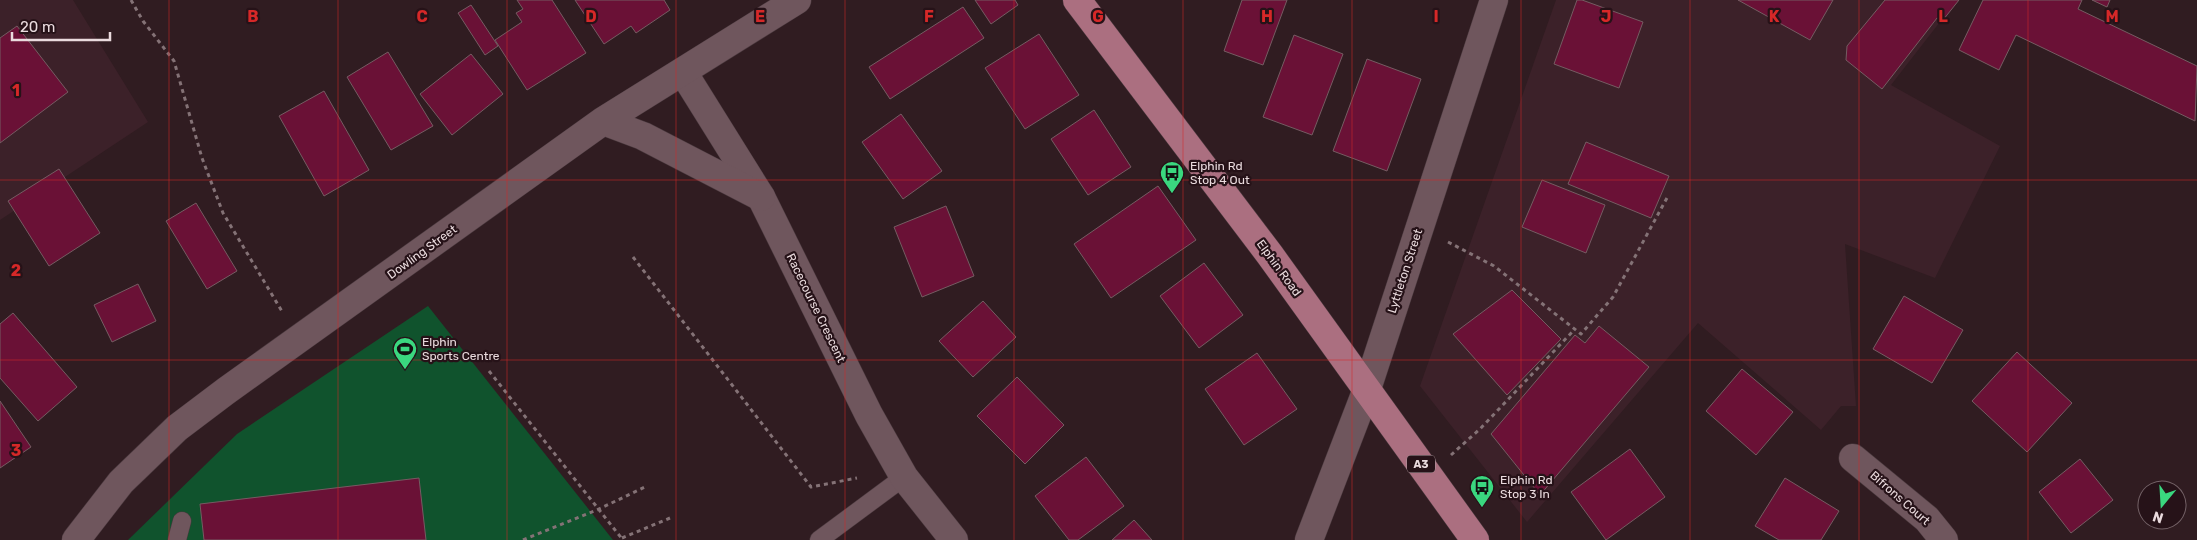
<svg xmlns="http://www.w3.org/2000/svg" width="2197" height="540" font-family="Rubik,sans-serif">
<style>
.built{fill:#3c2129}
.green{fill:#10532d}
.building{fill:#6a1136;stroke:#755c62}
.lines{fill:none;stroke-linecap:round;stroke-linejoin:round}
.service-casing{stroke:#4a393e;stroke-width:19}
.minor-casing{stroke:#4a393e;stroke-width:29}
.tertiary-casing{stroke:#4a393e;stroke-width:29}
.trunk-casing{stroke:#4a393e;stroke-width:29}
.path{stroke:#847276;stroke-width:3;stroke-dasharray:4 4;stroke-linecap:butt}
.service{stroke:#6f565d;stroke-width:18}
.minor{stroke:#6f565d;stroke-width:28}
.tertiary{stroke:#6f565d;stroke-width:28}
.trunk{stroke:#ab6f80;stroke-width:28}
.grid{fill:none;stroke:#d62828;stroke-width:1;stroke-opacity:0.55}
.labels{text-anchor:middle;stroke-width:4.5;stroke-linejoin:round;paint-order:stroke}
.shield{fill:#261218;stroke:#af9fa3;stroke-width:1}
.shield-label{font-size:11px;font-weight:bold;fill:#eadbde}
.poi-label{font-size:12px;fill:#eadbde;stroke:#261218;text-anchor:start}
.street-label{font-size:12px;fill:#eadbde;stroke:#261218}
.grid-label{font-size:16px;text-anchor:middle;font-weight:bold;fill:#d62828;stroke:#261218;stroke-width:4.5;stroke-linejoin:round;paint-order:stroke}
</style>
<rect width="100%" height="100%" fill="#301c21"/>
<path class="built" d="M 0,0 L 73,0 L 148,122 L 0,220 Z
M 1556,0 L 1957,0 L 1891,85 L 2000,146 L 1935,278 L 1845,244 L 1856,406 L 1841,406 L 1821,430 L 1698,323 L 1527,522 L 1420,386 Z"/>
<path class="green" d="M 428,306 L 613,540 L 128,540 L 237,434 Z"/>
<path class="building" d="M 517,0 L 552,0 L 586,53 L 527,90 L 495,40 L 522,22 L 516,13 L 523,9 Z
M 575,0 L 664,0 L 670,10 L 636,33 L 631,26 L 604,44 Z
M 975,0 L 1015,0 L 1018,5 L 991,24 Z
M 1242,0 L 1287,0 L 1263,65 L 1224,51 Z
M 1577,0 L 1582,0 L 1643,22 L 1619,88 L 1554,64 Z
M 1738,0 L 1833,0 L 1810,40 Z
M 1885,0 L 1959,0 L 1943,20 L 1937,18 L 1882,89 L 1846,60 L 1847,46 Z
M 1983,0 L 2082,0 L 2078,9 L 2197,66 L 2195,121 L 2016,35 L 1999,70 L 1959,50 Z
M 2092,0 L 2110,0 L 2107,7 Z
M 471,5 L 498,46 L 485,55 L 458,13 Z
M 963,7 L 984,38 L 890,99 L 869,67 Z
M 17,26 L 68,92 L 0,143 L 0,38 Z
M 1039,34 L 1079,95 L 1025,129 L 985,68 Z
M 1294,35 L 1343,54 L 1312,135 L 1263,117 Z
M 388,52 L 433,126 L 391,150 L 347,77 Z
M 471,54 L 503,94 L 452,135 L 420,94 Z
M 1367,59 L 1421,79 L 1387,171 L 1333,151 Z
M 324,91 L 369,170 L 324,196 L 279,116 Z
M 1094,110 L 1131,167 L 1088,195 L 1051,139 Z
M 901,114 L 942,171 L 903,199 L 862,142 Z
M 1586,142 L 1669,176 L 1651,218 L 1568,184 Z
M 59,169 L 100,233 L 49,266 L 8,201 Z
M 1542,180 L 1605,205 L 1586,253 L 1522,227 Z
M 1158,186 L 1196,240 L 1111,298 L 1074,244 Z
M 196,203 L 237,271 L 207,289 L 166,221 Z
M 946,206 L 974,276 L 922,297 L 894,227 Z
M 1204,263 L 1243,315 L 1199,348 L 1160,296 Z
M 138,284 L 156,321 L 112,342 L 94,305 Z
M 1512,290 L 1561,339 L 1507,395 L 1453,334 Z
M 1904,296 L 1963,330 L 1932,383 L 1873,349 Z
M 983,301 L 1016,337 L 973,377 L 939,341 Z
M 13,313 L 77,387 L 38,421 L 0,378 L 0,324 Z
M 1599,326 L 1649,367 L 1540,495 L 1491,434 L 1575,335 L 1585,343 Z
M 2017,352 L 2072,403 L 2027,452 L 1972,401 Z
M 1257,353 L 1297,409 L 1244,445 L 1205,389 Z
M 1742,369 L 1793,412 L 1756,455 L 1706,411 Z
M 1017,377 L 1064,425 L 1025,464 L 977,416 Z
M 0,401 L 31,447 L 0,468 Z
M 1630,449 L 1665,497 L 1606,540 L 1571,492 Z
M 1086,457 L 1124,506 L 1078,540 L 1069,540 L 1035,496 Z
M 2080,459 L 2113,500 L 2071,533 L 2039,492 Z
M 419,478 L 426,540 L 204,540 L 200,504 Z
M 1785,478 L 1839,511 L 1821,540 L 1779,540 L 1755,526 Z
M 1134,520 L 1152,540 L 1112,540 Z"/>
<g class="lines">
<g class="service-casing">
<path id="service" d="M 177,540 L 182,521
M 819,540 L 904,477"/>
</g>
<g class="minor-casing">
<path id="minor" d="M 683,72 L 761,197 L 869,415 L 904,477 L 954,540
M 1853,458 L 1927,519 L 1944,540
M 1309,540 L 1367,389 L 1494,0"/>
</g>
<g class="tertiary-casing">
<path id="tertiary" d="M 603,121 L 643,136 L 761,197
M 76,540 L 121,482 L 177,428 L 226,391 L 603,121 L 797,0"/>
</g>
<g class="trunk-casing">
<path id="trunk" d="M 1077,0 L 1270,255 L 1475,540"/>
</g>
<path class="path" d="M 131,0 L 143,21 L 174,61 L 202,158 L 223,213 L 283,313
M 1448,242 L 1494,266 L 1581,334 L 1613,297 L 1668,196
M 633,257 L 811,487 L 857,478
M 489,371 L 623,540
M 1451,455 L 1480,429 L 1575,329
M 622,538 L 670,518
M 523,540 L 599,509 L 645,487"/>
<use href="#service" class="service"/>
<use href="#minor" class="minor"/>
<use href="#tertiary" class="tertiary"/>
<use href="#trunk" class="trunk"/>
</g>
<path class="grid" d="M 169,0 L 169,540M 338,0 L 338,540M 507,0 L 507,540M 676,0 L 676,540M 845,0 L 845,540M 1014,0 L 1014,540M 1183,0 L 1183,540M 1352,0 L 1352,540M 1521,0 L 1521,540M 1690,0 L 1690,540M 1859,0 L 1859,540M 2028,0 L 2028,540M 0,180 L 2197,180M 0,360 L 2197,360"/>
<defs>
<g id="bus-pin" transform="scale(1.25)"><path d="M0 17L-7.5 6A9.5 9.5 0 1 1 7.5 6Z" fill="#3ad77f" stroke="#261218"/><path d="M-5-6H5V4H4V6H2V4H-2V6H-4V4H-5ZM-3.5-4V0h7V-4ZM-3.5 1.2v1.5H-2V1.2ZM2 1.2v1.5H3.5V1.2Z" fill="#111"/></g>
<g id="stadium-pin" transform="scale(1.25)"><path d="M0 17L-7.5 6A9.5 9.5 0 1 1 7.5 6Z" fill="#3ad77f" stroke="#261218"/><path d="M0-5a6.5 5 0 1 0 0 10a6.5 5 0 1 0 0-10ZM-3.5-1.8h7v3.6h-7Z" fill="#111"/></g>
</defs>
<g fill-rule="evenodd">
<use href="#bus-pin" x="1172" y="173"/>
<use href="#stadium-pin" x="405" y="349"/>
<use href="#bus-pin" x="1482" y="487"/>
</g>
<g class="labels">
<rect class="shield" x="1407" y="455.5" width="28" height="17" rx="4"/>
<g class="shield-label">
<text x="1421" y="468">A3</text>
</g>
<g class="poi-label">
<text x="1190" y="170">Elphin Rd<tspan x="1190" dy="14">Stop 4 Out</tspan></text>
<text x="422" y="346">Elphin<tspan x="422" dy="14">Sports Centre</tspan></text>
<text x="1500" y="484">Elphin Rd<tspan x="1500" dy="14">Stop 3 In</tspan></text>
</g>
<g class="street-label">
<text transform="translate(422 252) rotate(-36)" y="4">Dowling Street</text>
<text transform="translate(1279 268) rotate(54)" y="4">Elphin Road</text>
<text transform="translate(1405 271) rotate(-72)" y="4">Lyttleton Street</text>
<text transform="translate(816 308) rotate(64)" y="4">Racecourse Crescent</text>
<text transform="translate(1900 498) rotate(41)" y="4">Bifrons Court</text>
</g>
</g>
<g class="grid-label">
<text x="253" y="22">B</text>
<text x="422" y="22">C</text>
<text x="591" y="22">D</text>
<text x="760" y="22">E</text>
<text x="929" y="22">F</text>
<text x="1098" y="22">G</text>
<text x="1267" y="22">H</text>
<text x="1436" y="22">I</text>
<text x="1606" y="22">J</text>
<text x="1774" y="22">K</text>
<text x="1943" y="22">L</text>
<text x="2112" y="22">M</text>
<text x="16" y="96">1</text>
<text x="16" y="276">2</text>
<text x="16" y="456">3</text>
</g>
<g transform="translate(2162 505) rotate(198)"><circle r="24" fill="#261218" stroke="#746267"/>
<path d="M0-4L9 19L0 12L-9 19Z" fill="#3ad77f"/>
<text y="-8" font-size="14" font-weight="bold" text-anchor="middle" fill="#eadbde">N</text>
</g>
<path d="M12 32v8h98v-8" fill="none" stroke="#eadbde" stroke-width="2.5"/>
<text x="20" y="32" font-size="15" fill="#eadbde" stroke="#261218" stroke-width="4" paint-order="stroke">20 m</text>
</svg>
